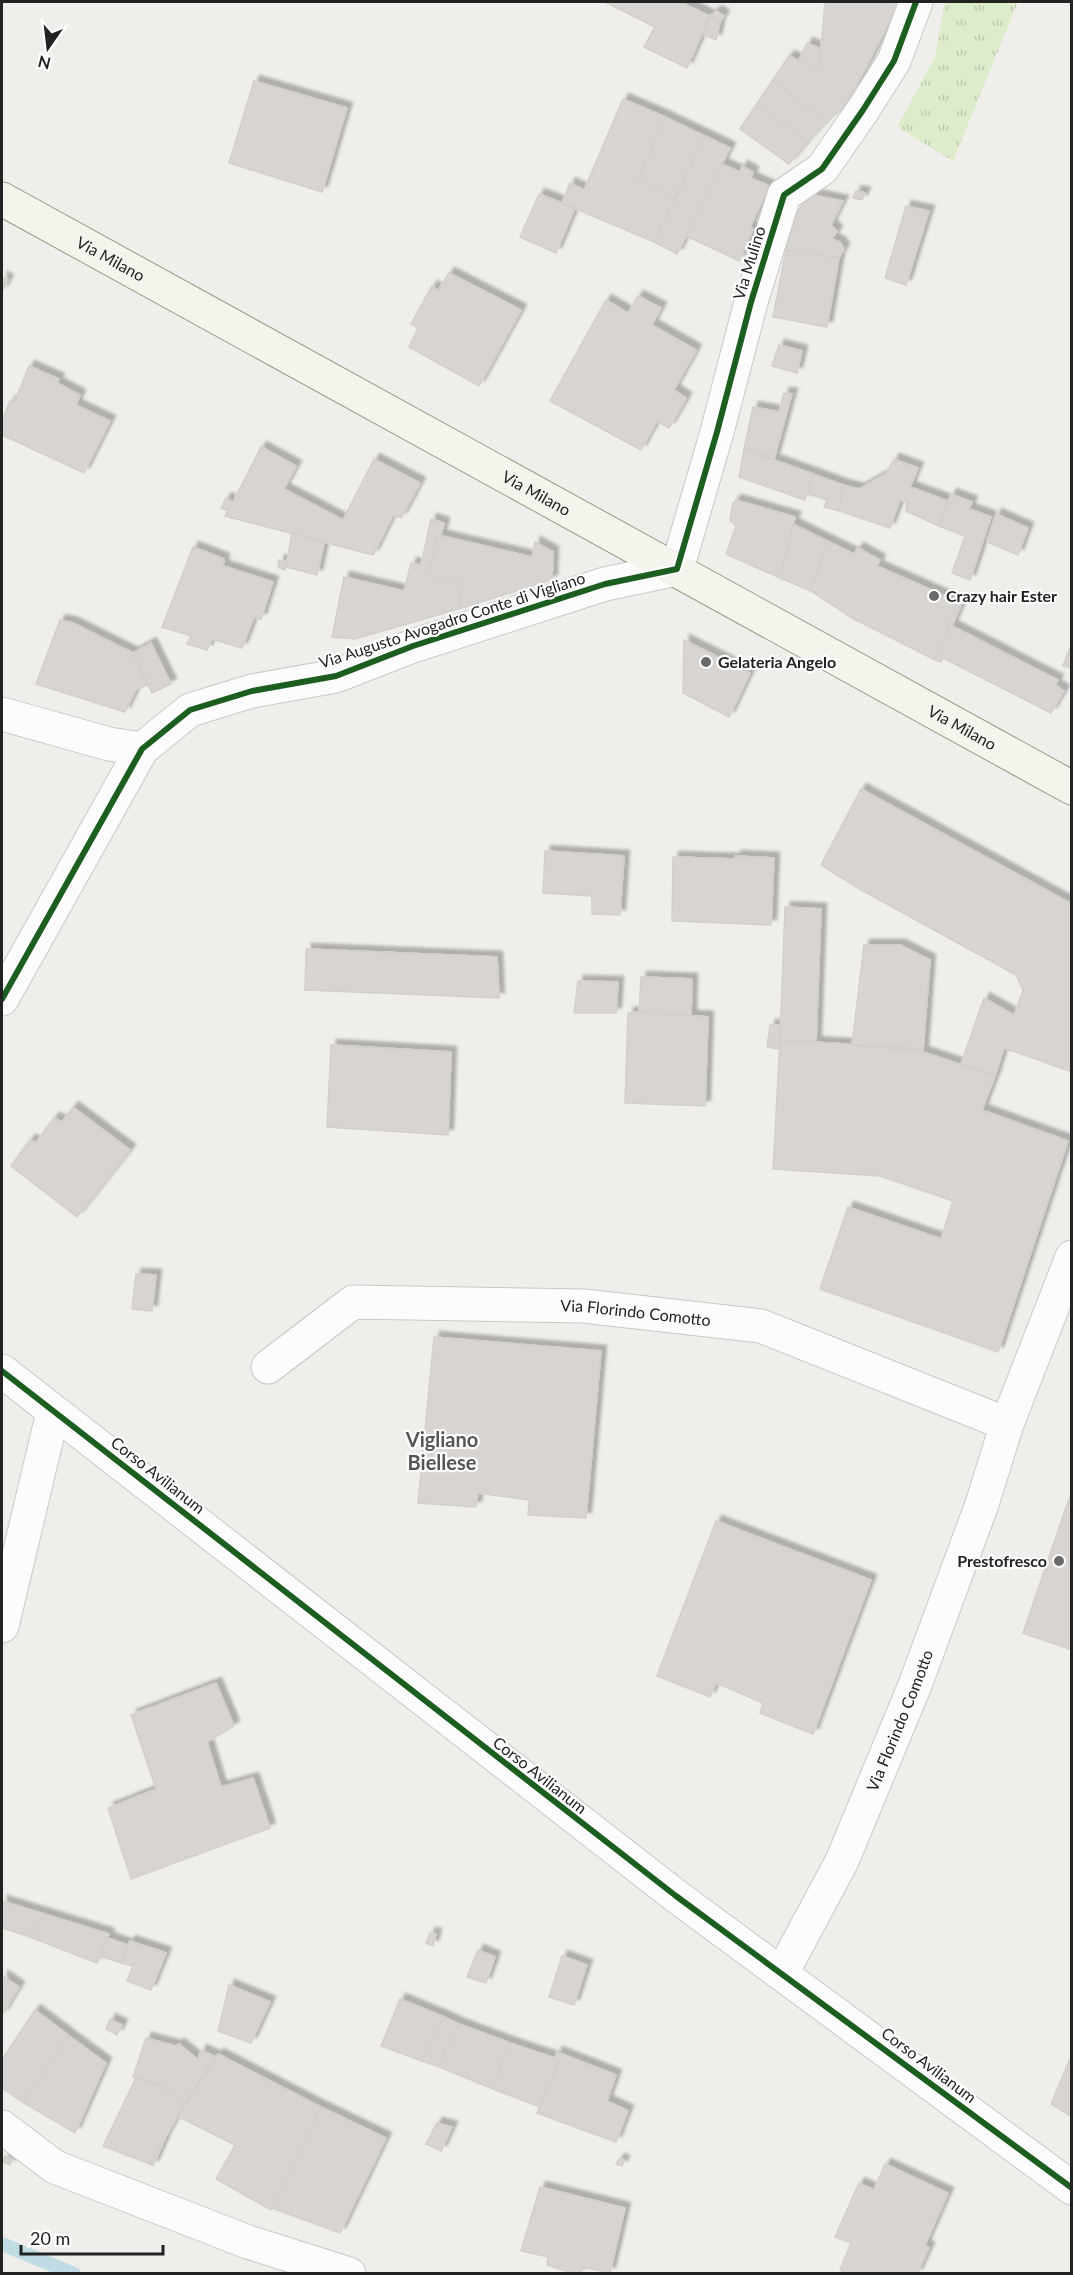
<svg xmlns="http://www.w3.org/2000/svg" width="1073" height="2275" font-family="Lato,sans-serif">
<style>
.grass{fill:url(#grass-tufts)}
.lines{fill:none;stroke-linecap:round;stroke-linejoin:round}
.stream{stroke:#bfdbe3;stroke-width:14}
.building{fill:#d7d4d2;stroke:#d3d0cc;stroke-width:1.5;filter:url(#shadow)}
.street-casing{stroke:#c9c8c7;stroke-width:35}
.secondary-casing{stroke:#999a82;stroke-width:35}
.street{stroke:#fdfcfc;stroke-width:33}
.secondary{stroke:#f4f4ed;stroke-width:33}
.cycleway-casing{stroke:#fff;stroke-width:10}
.cycleway{stroke:#1b5e20;stroke-width:6}
.poi-dot{fill:#6a6968;stroke:#fff;stroke-width:2}
.labels{text-anchor:middle;stroke-width:4.5;stroke-linejoin:round;paint-order:stroke}
.street-label{font-size:16px;fill:#222;stroke:#fff}
.poi-label{font-size:16px;font-weight:bold;fill:#222;stroke:#fff;text-anchor:start}
.quarter-label{font-size:20px;font-weight:bold;fill:#555;stroke:#fff}
</style>
<defs>
<pattern id="grass-tufts" width="24" height="20" patternUnits="userSpaceOnUse" patternTransform="scale(1.5)"><rect width="24" height="20" fill="#ddeccb"/><path d="M3 7l-1-3M5 7V3M7 7l1-3M15 17l-1-3M17 17v-4M19 17l1-3" fill="none" stroke="#bdcaae"/></pattern>
<filter id="shadow"><feDropShadow dx="5.5" dy="-5.5" stdDeviation="1.5" flood-color="#0004"/></filter>
</defs>
<rect width="100%" height="100%" fill="#f0eeeb"/>
<path class="grass" d="M 945,2 L 1018,2 L 953,161 L 897,127 L 935,57 Z"/>
<g class="lines">
<path class="stream" d="M 2,2244 L 74,2274"/>
</g>
<path class="building" d="M 605,2 L 680,2 L 710,16 L 687,68 L 644,47 L 655,27 Z
M 825,2 L 899,3 L 853,92 L 842,109 L 826,122 L 773,80 L 789,56 L 819,71 Z
M 717,11 L 724,16 L 720,22 L 710,16 Z
M 710,16 L 720,22 L 716,40 L 703,34 Z
M 807,43 L 821,49 L 819,71 L 799,60 Z
M 773,80 L 826,122 L 808,141 L 756,105 Z
M 254,81 L 347,108 L 322,192 L 229,163 Z
M 623,99 L 665,117 L 638,180 L 675,199 L 654,242 L 562,203 L 570,183 L 584,190 Z
M 756,105 L 808,141 L 789,164 L 740,129 Z
M 665,117 L 705,136 L 675,199 L 638,180 Z
M 705,136 L 730,148 L 677,254 L 654,242 Z
M 722,164 L 740,172 L 742,166 L 753,172 L 751,178 L 769,186 L 750,227 L 753,229 L 739,261 L 686,236 Z
M 856,191 L 865,193 L 862,200 L 853,198 Z
M 539,194 L 575,208 L 556,253 L 520,237 Z
M 809,194 L 843,201 L 831,225 L 837,231 L 832,239 L 840,242 L 844,249 L 839,258 L 786,250 L 794,218 Z
M 906,206 L 929,211 L 906,285 L 885,278 Z
M 786,250 L 839,258 L 827,327 L 773,317 Z
M 449,273 L 521,310 L 479,386 L 409,347 L 418,328 L 411,324 L 432,286 L 438,291 Z
M 2,277 L 8,280 L 2,292 Z
M 638,296 L 661,308 L 652,325 L 696,350 L 674,390 L 686,398 L 683,404 L 669,428 L 657,421 L 641,450 L 550,401 L 606,300 L 628,313 Z
M 779,345 L 802,351 L 797,373 L 772,366 Z
M 29,366 L 59,379 L 57,383 L 80,395 L 76,405 L 110,421 L 84,473 L 2,435 L 2,421 L 10,401 L 14,403 Z
M 784,393 L 792,394 L 774,459 L 744,449 L 753,407 L 779,412 Z
M 261,447 L 296,466 L 284,489 L 343,520 L 374,459 L 420,483 L 401,518 L 393,515 L 373,555 L 225,516 L 228,511 L 221,508 L 226,498 L 233,502 Z
M 744,449 L 813,474 L 805,500 L 739,477 Z
M 894,459 L 918,468 L 910,487 L 948,501 L 939,526 L 906,511 L 907,502 L 900,500 L 890,528 L 839,511 L 843,485 L 859,489 L 886,474 Z
M 813,474 L 843,485 L 839,511 L 824,507 L 827,500 L 808,494 Z
M 951,494 L 972,502 L 969,509 L 991,517 L 970,580 L 952,573 L 965,536 L 939,526 Z
M 736,500 L 795,517 L 780,578 L 726,554 L 736,526 L 730,520 L 733,503 Z
M 996,514 L 1028,528 L 1018,555 L 987,542 Z
M 431,519 L 444,523 L 441,535 L 438,535 L 428,574 L 462,584 L 459,609 L 355,639 L 332,637 L 344,577 L 404,591 L 411,563 L 421,565 Z
M 793,524 L 827,541 L 811,591 L 780,578 Z
M 292,533 L 324,544 L 317,575 L 286,567 Z
M 438,535 L 532,557 L 535,542 L 553,552 L 552,580 L 459,609 L 462,584 L 428,574 Z
M 827,541 L 854,554 L 858,548 L 880,560 L 877,566 L 958,602 L 935,660 L 852,618 L 811,591 Z
M 193,547 L 224,559 L 223,566 L 273,582 L 261,619 L 254,617 L 242,648 L 212,639 L 207,650 L 187,644 L 191,636 L 162,627 Z
M 279,560 L 287,562 L 285,570 L 278,567 Z
M 958,602 L 962,603 L 952,626 L 1058,680 L 1055,685 L 1064,691 L 1051,713 L 943,658 L 941,662 L 935,660 Z
M 60,620 L 73,623 L 133,653 L 147,685 L 136,689 L 125,712 L 36,684 Z
M 684,640 L 750,673 L 729,717 L 683,693 Z
M 1072,642 L 1072,668 L 1063,666 Z
M 151,643 L 171,684 L 152,693 L 133,653 Z
M 861,789 L 1072,904 L 1072,1072 L 1004,1048 L 995,1076 L 961,1064 L 984,998 L 1014,1015 L 1023,990 L 1016,975 L 856,887 L 821,865 Z
M 545,851 L 624,856 L 620,915 L 592,914 L 592,896 L 543,893 Z
M 735,856 L 774,858 L 771,925 L 672,921 L 673,857 L 736,859 Z
M 785,907 L 821,909 L 816,1042 L 780,1040 Z
M 864,945 L 900,945 L 930,960 L 923,1051 L 852,1045 Z
M 306,949 L 497,957 L 499,998 L 305,990 Z
M 641,977 L 692,979 L 691,1016 L 639,1012 Z
M 578,981 L 618,982 L 616,1013 L 574,1013 Z
M 639,1012 L 708,1017 L 705,1106 L 625,1103 L 628,1013 Z
M 770,1025 L 779,1025 L 778,1049 L 767,1047 Z
M 780,1040 L 911,1048 L 995,1076 L 982,1110 L 1068,1141 L 998,1352 L 820,1289 L 848,1207 L 941,1239 L 953,1201 L 880,1176 L 773,1169 Z
M 331,1045 L 451,1052 L 448,1135 L 327,1127 Z
M 73,1107 L 130,1150 L 77,1217 L 11,1166 L 30,1140 L 36,1143 L 54,1118 L 62,1122 Z
M 136,1274 L 156,1275 L 152,1311 L 132,1309 Z
M 434,1337 L 601,1351 L 586,1518 L 528,1515 L 529,1500 L 478,1493 L 476,1507 L 418,1503 Z
M 1072,1490 L 1072,1650 L 1023,1633 Z
M 716,1521 L 871,1580 L 813,1734 L 760,1713 L 763,1703 L 716,1683 L 710,1697 L 657,1676 Z
M 216,1683 L 234,1726 L 207,1742 L 221,1787 L 253,1778 L 270,1828 L 131,1879 L 108,1808 L 156,1789 L 131,1715 Z
M 2,1901 L 44,1914 L 30,1937 L 2,1928 Z
M 44,1914 L 109,1934 L 97,1963 L 30,1937 Z
M 430,1933 L 436,1934 L 433,1946 L 426,1943 Z
M 108,1938 L 128,1945 L 121,1963 L 100,1956 Z
M 130,1941 L 166,1953 L 151,1990 L 127,1981 L 133,1966 L 121,1963 Z
M 478,1950 L 495,1957 L 486,1983 L 467,1977 Z
M 562,1956 L 587,1965 L 574,2005 L 549,1997 Z
M 3,1976 L 19,1987 L 2,2015 L 2,1978 Z
M 229,1985 L 270,2002 L 251,2043 L 218,2031 Z
M 400,1999 L 444,2017 L 422,2061 L 381,2046 Z
M 35,2010 L 68,2035 L 24,2103 L 2,2088 L 2,2060 Z
M 444,2017 L 459,2024 L 437,2066 L 422,2061 Z
M 110,2019 L 122,2025 L 117,2035 L 106,2029 Z
M 459,2024 L 510,2043 L 493,2089 L 437,2066 Z
M 68,2035 L 106,2063 L 75,2133 L 24,2103 Z
M 146,2038 L 176,2046 L 179,2044 L 208,2068 L 184,2105 L 162,2086 L 133,2077 Z
M 510,2043 L 555,2058 L 557,2052 L 562,2054 L 540,2107 L 493,2089 Z
M 201,2050 L 216,2057 L 208,2068 L 198,2060 Z
M 218,2054 L 321,2107 L 271,2210 L 216,2179 L 235,2145 L 177,2116 Z
M 562,2054 L 616,2075 L 607,2101 L 628,2111 L 616,2142 L 537,2113 Z
M 1072,2054 L 1072,2117 L 1051,2104 Z
M 136,2078 L 162,2086 L 184,2105 L 150,2164 L 103,2146 Z
M 321,2107 L 386,2138 L 340,2233 L 272,2208 Z
M 437,2123 L 452,2127 L 441,2151 L 426,2144 Z
M 162,2139 L 165,2139 L 153,2166 L 150,2164 Z
M 5,2156 L 12,2160 L 10,2165 L 3,2162 Z
M 619,2159 L 624,2161 L 622,2166 L 616,2164 Z
M 885,2164 L 948,2193 L 925,2245 L 929,2248 L 917,2274 L 847,2274 L 840,2270 L 851,2243 L 835,2237 L 859,2183 L 874,2190 Z
M 540,2187 L 625,2208 L 610,2273 L 583,2267 L 580,2274 L 576,2274 L 547,2265 L 548,2257 L 521,2251 Z"/>
<g class="lines">
<g class="street-casing">
<g id="street">
<path d="M 2,714 L 109,744 L 142,749"/>
<path d="M 2,999 L 142,749 L 190,710 L 252,691 L 336,676 L 413,646 L 605,584 L 677,569 L 717,432 L 751,302 L 784,195 L 822,169 L 863,110 L 894,61 L 916,2"/>
<path id="s1" d="M 268,1367 L 353,1302 L 584,1306 L 761,1326 L 1007,1424"/>
<path d="M 2,1371 L 676,1896 L 1072,2188"/>
<path d="M 2,1626 L 53,1412"/>
<path id="s2" d="M 782,1973 L 842,1861 L 915,1685 L 982,1504 L 1007,1424 L 1072,1257"/>
<path d="M 2,2127 L 55,2167 L 248,2242 L 349,2274"/>
</g>
</g>
<g class="secondary-casing">
<g id="secondary">
<path id="s3" d="M 2,199 L 1072,788"/>
</g>
</g>
<use href="#street" class="street"/>
<use href="#secondary" class="secondary"/>
<g class="cycleway-casing">
<path id="cycleway" d="M 2,999 L 142,749 L 190,710 L 252,691 L 336,676 L 413,646 L 605,584 L 677,569 L 717,432 L 751,302 L 784,195 L 822,169 L 863,110 L 894,61 L 916,2
M 2,1371 L 676,1896 L 1072,2188"/>
</g>
<use href="#cycleway" class="cycleway"/>
</g>
<g class="poi-dot">
<circle cx="934" cy="596" r="6"/>
<circle cx="706" cy="662" r="6"/>
<circle cx="1059" cy="1561" r="6"/>
</g>
<g class="labels">
<g class="street-label">
<text dy="6" stroke="none"><textPath href="#s3" startOffset="124">Via Milano</textPath></text>
<text transform="translate(749 263) rotate(-73)" y="6">Via Mulino</text>
<text dy="6" stroke="none"><textPath href="#s3" startOffset="610">Via Milano</textPath></text>
<text transform="translate(452 620) rotate(-18)" y="6">Via Augusto Avogadro Conte di Vigliano</text>
<text dy="6" stroke="none"><textPath href="#s3" startOffset="1096">Via Milano</textPath></text>
<text dy="6" stroke="none"><textPath href="#s1" startOffset="390">Via Florindo Comotto</textPath></text>
<text transform="translate(158 1475) rotate(38)" y="6">Corso Avilianum</text>
<text dy="6" stroke="none"><textPath href="#s2" startOffset="279">Via Florindo Comotto</textPath></text>
<text transform="translate(540 1775) rotate(38)" y="6">Corso Avilianum</text>
<text transform="translate(929 2065) rotate(37)" y="6">Corso Avilianum</text>
</g>
<g class="poi-label">
<text x="946" y="602">Crazy hair Ester</text>
<text x="718" y="668">Gelateria Angelo</text>
<text x="1047" y="1567" text-anchor="end">Prestofresco</text>
</g>
<g class="quarter-label">
<text x="442" y="1447">Vigliano<tspan x="442" dy="23">Biellese</tspan></text>
</g>
</g>
<rect width="1073" height="2275" fill="none" stroke="#222222" stroke-width="6"/>
<g transform="translate(48 48) rotate(194)" stroke="#ffffff" stroke-width="4.5" paint-order="stroke">
<path d="M0-4.5L10 22L0 15L-10 22Z" fill="#222222"/>
<text y="-9" font-size="16" font-weight="bold" text-anchor="middle" fill="#222222">N</text>
</g>
<path d="M21 2245v9h142v-9" fill="none" stroke="#222222" stroke-width="3"/>
<text x="30" y="2245" font-size="18" fill="#222222" stroke="#ffffff" stroke-width="4.5" paint-order="stroke">20 m</text>
</svg>
